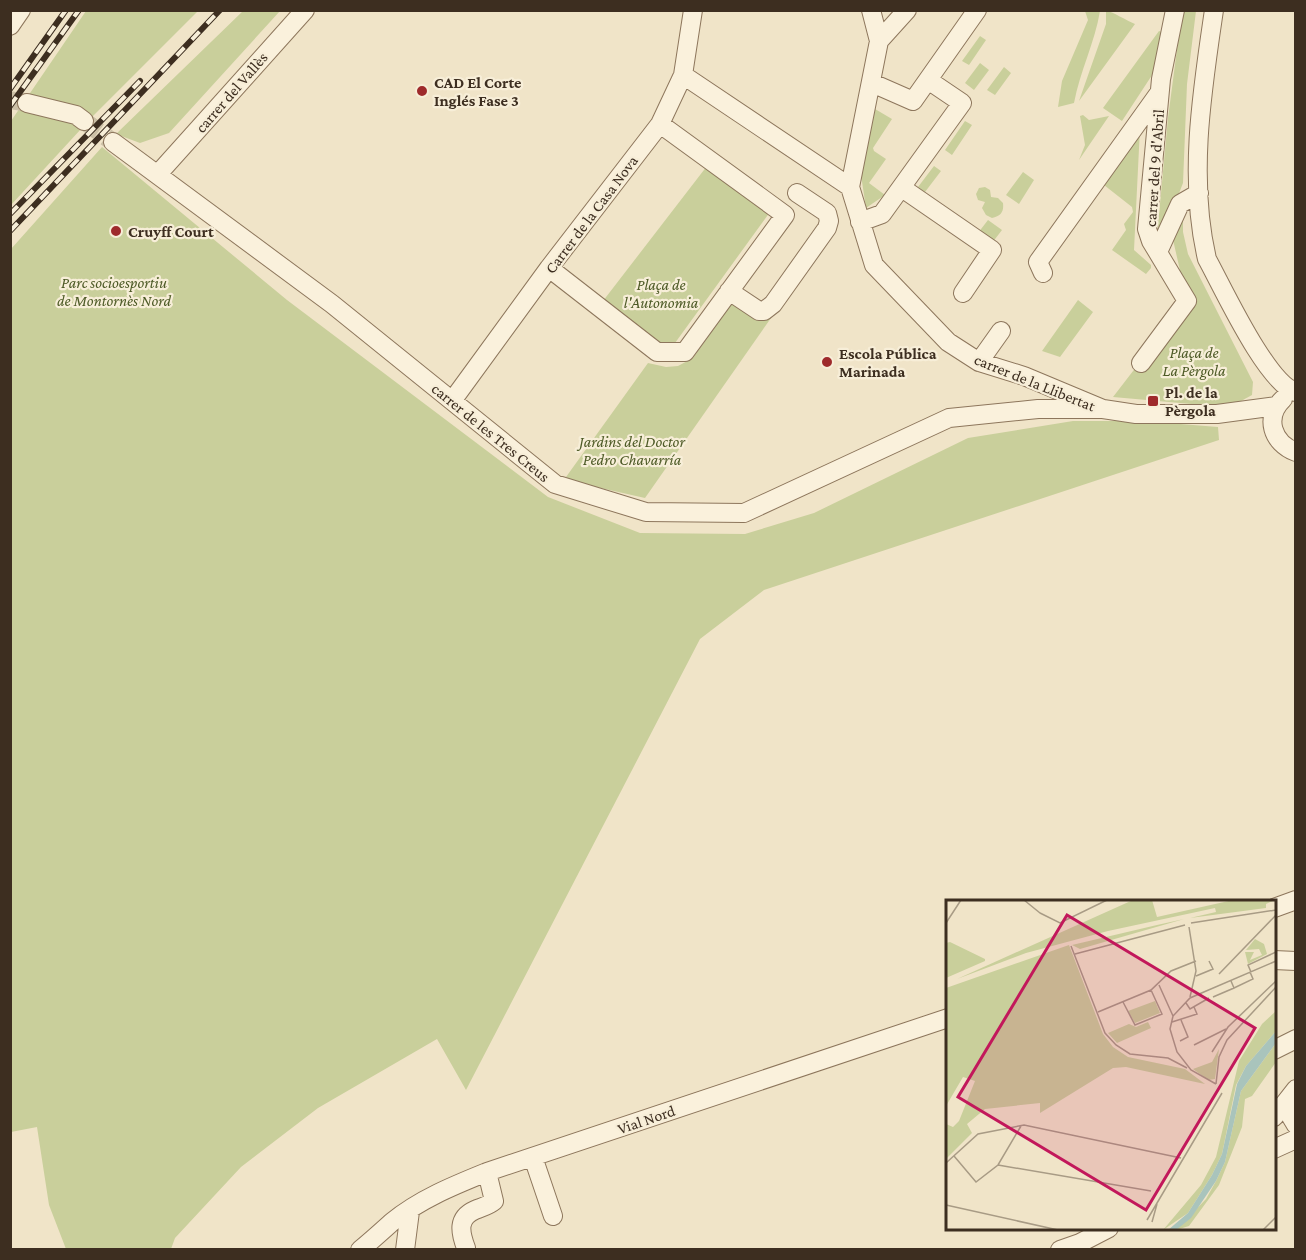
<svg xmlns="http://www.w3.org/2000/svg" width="1306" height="1260" font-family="'Crimson Pro',serif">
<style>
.green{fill:#c9cf9b}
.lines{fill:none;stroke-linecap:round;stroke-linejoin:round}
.minor-tunnel{stroke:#ccc0a6;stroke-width:18;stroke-dasharray:18 9;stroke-linecap:butt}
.minor-casing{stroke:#8d765c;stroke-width:20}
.minor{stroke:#faf1dc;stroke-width:18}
.rail-casing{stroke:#3d2e20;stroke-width:6}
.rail{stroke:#f7eed8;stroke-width:4;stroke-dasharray:11;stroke-linecap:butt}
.poi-dot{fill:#9e2a2b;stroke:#f7eed8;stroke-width:2}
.labels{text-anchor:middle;stroke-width:4.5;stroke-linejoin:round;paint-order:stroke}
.poi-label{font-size:16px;font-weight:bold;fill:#3d2e20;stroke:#f7eed8;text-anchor:start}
.street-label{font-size:16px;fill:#3d2e20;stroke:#f7eed8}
.park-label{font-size:16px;font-style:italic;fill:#4d5a26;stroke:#f7eed8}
.inset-road{fill:none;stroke:#a89b85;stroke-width:1.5}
.view{fill:#c2185b;fill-opacity:0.15;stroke:#c2185b;stroke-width:3}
.inset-edge{fill:none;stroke:#3d2e20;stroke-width:3}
</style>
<rect width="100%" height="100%" fill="#f0e4c8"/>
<path class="green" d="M 86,11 L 198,11 L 93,116 L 11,205 L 11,121 Z
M 243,11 L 280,11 L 169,133 L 140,143 L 116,134 Z
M 1085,11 L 1100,11 C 1095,42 1080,71 1074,103 L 1058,107 L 1062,81 L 1088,20 Z
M 1106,11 C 1112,11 1127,21 1135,24 L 1079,101 L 1106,24 Z
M 1182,11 L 1196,11 L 1187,84 L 1183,183 L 1164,232 L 1157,236 L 1168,118 Z
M 1159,31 L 1164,33 L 1158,66 L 1122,121 L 1103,108 Z
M 980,36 L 986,40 L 969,65 L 962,61 Z
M 980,63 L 989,70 L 974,90 L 965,83 Z
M 1004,67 L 1011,73 L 995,95 L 987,90 Z
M 875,109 L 892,119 L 873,148 L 874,151 L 886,159 L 869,183 L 885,195 L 866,208 L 861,175 Z
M 1083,115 L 1089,120 L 1109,116 L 1079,160 L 1085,145 L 1080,116 Z
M 965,121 L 972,125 L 952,155 L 945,150 Z
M 1140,128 L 1134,250 L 1151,265 L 1151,268 L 1146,274 L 1112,250 L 1126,230 L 1124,224 L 1133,212 L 1132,207 L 1104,185 L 1137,138 Z
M 102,147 L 287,300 L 548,497 L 640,533 L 745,534 L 814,513 L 968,438 L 1073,421 L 1143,421 L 1218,427 L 1219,440 L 764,590 L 700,639 L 466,1090 L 437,1039 L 318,1108 L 241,1167 L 175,1238 L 171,1249 L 66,1249 L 49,1205 L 37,1127 L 11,1132 L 11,249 Z
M 707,166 L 770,212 L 675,343 L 662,346 L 603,301 Z
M 934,166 L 941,171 L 925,192 L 918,187 Z
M 1023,172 L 1034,180 L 1019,204 L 1006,195 Z
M 985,187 L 990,190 L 991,197 L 998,198 L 1003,203 C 1004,212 1001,216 992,218 L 986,215 L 982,208 L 985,202 L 978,200 L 976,194 L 979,188 Z
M 1183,213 L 1183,232 L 1188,254 L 1253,382 L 1252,395 L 1232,406 L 1225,407 L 1113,397 L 1187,301 L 1171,231 Z
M 988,220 L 1002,230 L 992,243 L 978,233 Z
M 737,296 L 771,318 L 645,498 L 574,482 L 566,477 L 648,363 L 666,367 L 678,366 L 693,358 Z
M 1078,300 L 1093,312 L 1060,357 L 1042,351 Z"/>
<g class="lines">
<path class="minor-tunnel" d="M 10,100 L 27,103
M 84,121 L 113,142"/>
<g class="minor-casing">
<path id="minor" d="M 871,10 L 879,41
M 907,10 L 879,41 L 850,187 L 874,265 L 948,342 L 979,362 L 1024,376 L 1103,409 L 1136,414 L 1217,414 L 1277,406
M 1214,10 C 1202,91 1188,178 1207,259 C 1223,288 1267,384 1296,392
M 10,26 L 21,10
M 683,75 L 850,187
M 872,83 L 913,101 L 977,10
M 27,103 L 76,115 L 84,121
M 113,142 L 332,304 L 555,484 L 646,512 L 744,513 L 949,418 L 1038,409 L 1103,409
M 158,174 L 305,10
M 902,188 L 992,250 L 963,293
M 860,222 L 882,214 L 962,103 L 928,80
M 1158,252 L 1180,204 L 1199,193
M 549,268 L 657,352 L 685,352 L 785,215 L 660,124
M 1043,273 L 1038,262 L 1159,93
M 729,291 L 759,311 L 764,311 L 773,304 L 827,228 L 829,221 L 827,213 L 797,193
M 979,362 L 1001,331
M 1141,363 L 1187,301 L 1151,241 L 1147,229 L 1161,79 L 1175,10
M 1283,399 C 1264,417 1272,443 1296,452
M 452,401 L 549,268 L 660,124 L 683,75 L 693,10
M 1274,908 L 1296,900
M 1274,960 L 1296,961
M 1274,1050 L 1296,1039
M 1284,1105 L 1296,1125
M 1274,1117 L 1296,1089
M 1274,1149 L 1296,1139
M 533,1157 L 553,1216
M 466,1248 C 460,1232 457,1218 475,1210 C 482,1207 488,1206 494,1201 L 487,1172
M 360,1250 C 371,1241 382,1231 392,1222 C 420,1199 455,1185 487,1172 L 948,1018
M 405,1250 L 410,1211
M 1060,1250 L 1080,1243 L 1109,1228"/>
</g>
<use href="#minor" class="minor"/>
<g class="rail-casing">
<path id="rail" d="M 10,89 L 66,10
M 10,106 L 79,10
M 10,214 L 140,81
M 10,231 L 220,10"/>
</g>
<use href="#rail" class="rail"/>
</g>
<g class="poi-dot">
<circle cx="422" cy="91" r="6"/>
<circle cx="116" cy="231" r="6"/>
<circle cx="827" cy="362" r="6"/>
<rect x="1147" y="395" width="12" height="12" rx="3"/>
</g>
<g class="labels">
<g class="poi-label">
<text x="434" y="88">CAD El Corte<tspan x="434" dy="18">Inglés Fase 3</tspan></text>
<text x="128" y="237">Cruyff Court</text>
<text x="839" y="359">Escola Pública<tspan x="839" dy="18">Marinada</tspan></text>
<text x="1165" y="398">Pl. de la<tspan x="1165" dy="18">Pèrgola</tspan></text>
</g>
<g class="street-label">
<text transform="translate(231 92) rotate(-49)" y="6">carrer del Vallès</text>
<text transform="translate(1154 168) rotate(-86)" y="6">carrer del 9 d'Abril</text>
<text transform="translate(591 214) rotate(-53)" y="6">Carrer de la Casa Nova</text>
<text transform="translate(1035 382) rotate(22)" y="6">carrer de la Llibertat</text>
<text transform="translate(491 432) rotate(39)" y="6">carrer de les Tres Creus</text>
<text transform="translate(646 1119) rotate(-19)" y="6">Vial Nord</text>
</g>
<g class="park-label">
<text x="114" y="288">Parc socioesportiu<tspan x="114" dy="18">de Montornès Nord</tspan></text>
<text x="661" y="290">Plaça de<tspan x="661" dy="18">l'Autonomia</tspan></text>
<text x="1194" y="358">Plaça de<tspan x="1194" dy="18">La Pèrgola</tspan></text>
<text x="632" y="447">Jardins del Doctor<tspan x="632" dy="18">Pedro Chavarría</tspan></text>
</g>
</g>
<g transform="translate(946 900)">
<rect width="330" height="330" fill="#f0e4c8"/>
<path d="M 187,0 L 206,0 L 211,17 L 287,0 L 329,0 L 320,4 L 320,8 L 244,18 L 270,12 L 269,8 L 162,31 L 80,53 L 11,79 ZM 238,19 L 134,49 L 126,45 L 211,25 ZM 309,39 L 318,44 L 321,54 L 302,64 L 299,52 L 308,52 L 304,60 L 316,55 L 313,49 L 300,50 ZM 4,42 L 39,59 L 39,61 L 0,78 L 0,43 ZM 123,45 L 157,134 L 167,147 L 182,157 L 239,169 L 259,184 L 180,167 L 167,168 L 94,213 L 94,203 L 39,209 L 21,224 L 26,233 L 0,259 L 0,224 L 7,227 L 13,221 L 29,181 L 17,177 L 0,206 L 0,88 ZM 209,101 L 214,113 L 189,123 L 182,111 ZM 330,111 L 330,131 L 300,166 L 290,185 L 276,254 L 266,275 L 242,313 L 217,330 L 255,285 L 270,257 L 293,161 L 316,124 ZM 202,122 L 205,128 L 171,143 L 162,133 L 183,124 L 190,127 ZM 330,143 L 330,162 L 306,196 L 299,199 L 296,227 L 273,285 L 243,326 L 230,330 L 260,299 L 270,281 L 279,262 L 295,191 ZM 273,149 L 269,179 L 262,180 L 247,169 L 266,162 Z" fill="#c9cf9b"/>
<path d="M 330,131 L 330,143 L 295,191 L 279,262 L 270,281 L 245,318 L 230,330 L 222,330 L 242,313 L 266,275 L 276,254 L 291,184 L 300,166 Z" fill="#a9c4bc"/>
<path class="inset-road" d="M 78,0 L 94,13M 94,13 L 114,23 L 161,0M 0,23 L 15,0M 245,23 L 330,10M 243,27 L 250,71 L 244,97M 125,46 L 159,133 L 170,145 L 184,154 L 222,158 L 241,168M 129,54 L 239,25M 305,72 L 302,65 L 330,52M 273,74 L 330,15M 250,76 L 267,69 L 263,61M 213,85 L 227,116M 288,88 L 307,79 L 304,72M 267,97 L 288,88 L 285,81M 177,102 L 189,125 L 216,114 L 205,90M 240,103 L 244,109 L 263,98M 152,112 L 205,90 L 225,71 L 250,61M 226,122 L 251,114 L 248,107M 234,141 L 242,137 L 235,120M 248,145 L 280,129M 266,152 L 282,127 L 330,81M 270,184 L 245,170 L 231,152 L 224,129 L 227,116 L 244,98 L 330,61M 270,184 L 273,157 L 281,140 L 330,87M 8,256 L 30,282 L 52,265 L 75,226M 0,263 L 32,234 L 78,225 L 235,258M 52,265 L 205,291M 0,305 L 112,330M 201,320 L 276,193M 206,322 L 211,304M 317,330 L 330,317"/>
<path class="view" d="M 121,15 L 309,128 L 200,310 L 12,197 Z"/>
<rect width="330" height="330" class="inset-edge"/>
</g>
<rect width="1306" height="1260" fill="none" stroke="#3d2e20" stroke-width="24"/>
</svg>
